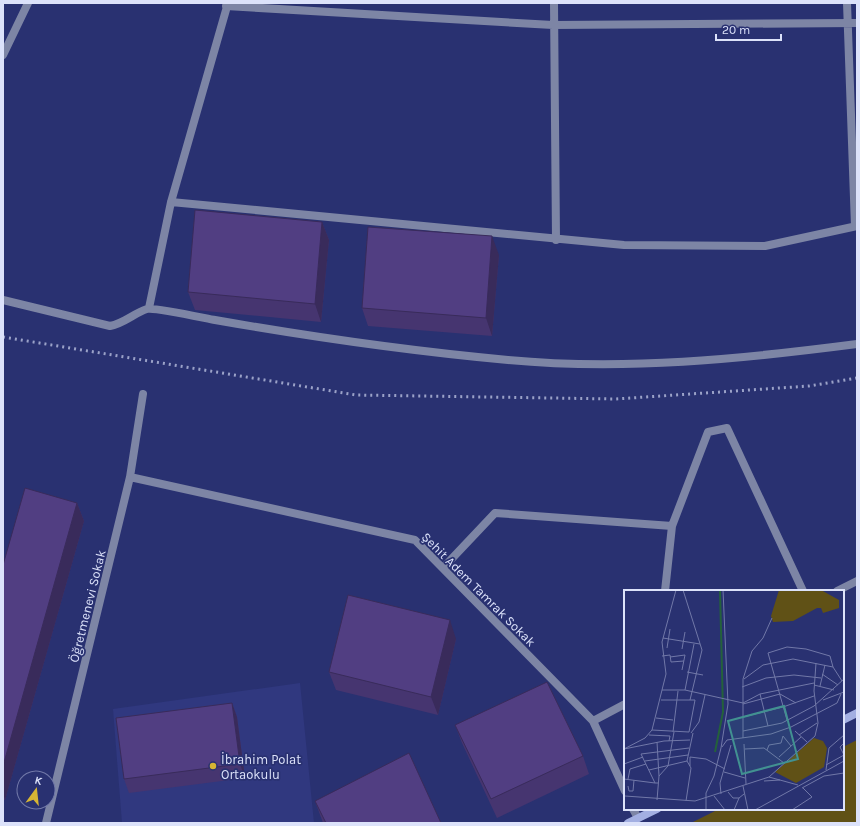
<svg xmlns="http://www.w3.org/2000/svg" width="860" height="826" font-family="Karla,sans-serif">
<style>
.built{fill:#30387f}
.green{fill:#605116}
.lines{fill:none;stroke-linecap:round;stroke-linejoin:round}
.lane{stroke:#7d85a5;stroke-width:8}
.street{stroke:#7d85a5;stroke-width:8}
.secondary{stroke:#a3afe2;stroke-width:8}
.rail{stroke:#9ba2c8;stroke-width:3;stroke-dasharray:2 4;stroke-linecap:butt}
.wall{fill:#463570}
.shaded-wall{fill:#392b5b}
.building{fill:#513e82;stroke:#392b5b}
.poi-dot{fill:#d6b534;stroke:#293171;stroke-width:1.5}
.labels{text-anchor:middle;stroke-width:3.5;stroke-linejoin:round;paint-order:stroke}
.street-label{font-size:13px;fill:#dce2fa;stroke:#293171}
.poi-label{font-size:13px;fill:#dce2fa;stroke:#293171;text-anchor:start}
.inset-river{fill:none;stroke:#24613b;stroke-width:2}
.inset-road{fill:none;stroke:#7178a8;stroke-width:1}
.view{fill:#429191;fill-opacity:0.15;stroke:#429191;stroke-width:2}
.inset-edge{fill:none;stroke:#dce2fa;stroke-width:2}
</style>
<rect width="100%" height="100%" fill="#293171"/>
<path class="built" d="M 300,683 L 314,823 L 122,823 L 113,709 Z"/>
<path class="green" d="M 857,740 L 857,823 L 691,823 L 719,809 L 843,809 L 843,747 Z"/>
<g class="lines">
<path class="lane" d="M 3,55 L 28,3"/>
<path class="street" d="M 554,3 L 556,240
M 847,3 L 855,226
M 226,6 L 553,25 L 857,23
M 171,202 L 624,245 L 765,246 L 857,226
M 3,300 L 110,326 C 125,323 134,313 147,309 C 154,307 204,318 215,320 C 312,337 410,351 508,360 C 625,371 741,359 857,344
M 149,308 L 171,202 L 228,3
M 130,477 L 415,540 L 593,721 L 625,791
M 443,568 L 495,513 L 672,526 L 708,432 L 727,428 L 803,591
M 665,591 L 672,526
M 837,591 L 857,581
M 593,721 L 625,704
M 633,809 L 638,818
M 46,823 L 130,477 L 143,394"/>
<path class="secondary" d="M 843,720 L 857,713
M 628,823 L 657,809"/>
<path class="rail" d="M 3,337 L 356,395 L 616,399 L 809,386 L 857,378"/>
</g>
<path class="wall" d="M 322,222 L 329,240 L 321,322 L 195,310 L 188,292 Z
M 499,255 L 492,336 L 368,326 L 362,308 Z
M 77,503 L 84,521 L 5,800 L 3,799 L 3,565 Z
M 456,639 L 438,715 L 336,690 L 329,672 Z
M 232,703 L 237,717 L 245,778 L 129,793 L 124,779 Z
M 455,725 L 583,756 L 589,774 L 497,818 L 462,743 Z
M 315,801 L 441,823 L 323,823 Z"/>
<path class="shaded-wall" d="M 322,222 L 329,240 L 321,322 L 315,304 Z
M 492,236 L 499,255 L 492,336 L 486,318 Z
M 77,503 L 84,521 L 5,800 L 3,793 L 3,766 Z
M 450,620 L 456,639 L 438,715 L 431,697 Z
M 232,703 L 237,717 L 245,778 L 240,764 Z"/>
<path class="building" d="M 195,210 L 322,222 L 315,304 L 188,292 Z
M 368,227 L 492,236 L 486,318 L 362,308 Z
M 25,488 L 77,503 L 3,766 L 3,565 Z
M 348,595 L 450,620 L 431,697 L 329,672 Z
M 547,682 L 583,756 L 491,799 L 455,725 Z
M 232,703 L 240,764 L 124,779 L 116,718 Z
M 409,753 L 441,823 L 326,823 L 315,801 Z"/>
<circle class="poi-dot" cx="213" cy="766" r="4"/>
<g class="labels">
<g class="street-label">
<text transform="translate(479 589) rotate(45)" y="5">Şehit Adem Tamrak Sokak</text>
<text transform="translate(87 606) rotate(-76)" y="5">Öğretmenevi Sokak</text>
</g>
<g class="poi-label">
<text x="221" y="764">İbrahim Polat<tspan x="221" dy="15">Ortaokulu</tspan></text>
</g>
</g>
<g transform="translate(624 590)">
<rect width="220" height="220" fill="#293171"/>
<path d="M 155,0 L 197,0 L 215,10 L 215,18 L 199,23 L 197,18 L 193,18 L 169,31 L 149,32 L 147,26 ZM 190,148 L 199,151 L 203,158 L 200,177 L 172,193 L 151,182 Z" fill="#605116"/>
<path class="inset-river" d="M 91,162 L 99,122 L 96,0"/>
<path class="inset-road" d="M 59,0 L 78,60 L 66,110M 39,48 L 76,54M 43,58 L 46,39M 58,59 L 61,42M 38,66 L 46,65 L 47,72 L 60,71M 46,67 L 61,65 L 58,80M 63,82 L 79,85M 198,84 L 214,95M 120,89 L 139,75 L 169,69 L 209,77 L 218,91M 190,95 L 210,100M 196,96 L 201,75M 118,97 L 142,88 L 170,85 L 197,88M 38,100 L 61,100 L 119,113 L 136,104 L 190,93M 61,100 L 70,54M 136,104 L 144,136M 199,110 L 220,102M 119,114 L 156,104 L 172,113M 119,127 L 159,117 L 190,106M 32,128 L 49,130M 163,130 L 144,63 L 163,57 L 182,59 L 206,66 L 209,77M 28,140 L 65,142 L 71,110 L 37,110M 119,141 L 158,133 L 190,116 L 220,89M 171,141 L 183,152M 49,142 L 54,101M 67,143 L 75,132 L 81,105M 25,145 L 46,146 L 45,151M 175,145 L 193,133M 119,148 L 119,89 L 128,61 L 139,48 L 148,28M 33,152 L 35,186 L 33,210M 220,153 L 216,157 L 220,165M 120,154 L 122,194M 98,157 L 103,150 L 147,144 L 167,137 L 213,113 L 217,104M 0,159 L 21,148 L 28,140 L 42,84 L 38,52 L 52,0M 0,159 L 40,151 L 66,150M 121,159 L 140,158 L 160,173M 143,160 L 145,155 L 157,153 L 159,146 L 167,156M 155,167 L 177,147M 21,171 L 64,165M 0,174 L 19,167M 202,175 L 220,165M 66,176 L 66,167 L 82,169 L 101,179M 25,180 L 63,171M 202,180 L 205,158 L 220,145M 100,182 L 121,188M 35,186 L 44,176 L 50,142M 145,187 L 191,146 L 194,133 L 190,101 L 192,73M 0,189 L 31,193M 4,189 L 6,179 L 22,174M 140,191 L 156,190M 34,193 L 31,193 L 17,164 L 65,158M 4,196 L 5,201 L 9,201 L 10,190M 119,196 L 124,220M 178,198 L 200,186 L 220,183M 104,202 L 109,208 L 115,208 L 120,204M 97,204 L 96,193 L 107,155M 1,206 L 71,211 L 145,187 L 174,195M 90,206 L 101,220M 62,211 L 67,178 L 63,171 L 69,143M 82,220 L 82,203 L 90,186 L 97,158 L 104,114 L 99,0M 110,220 L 115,208M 131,220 L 220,171M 168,220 L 188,207 L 179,198"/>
<path class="view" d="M 160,116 L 174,169 L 118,184 L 104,131 Z"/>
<rect width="220" height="220" class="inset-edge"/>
</g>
<rect width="860" height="826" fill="none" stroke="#dce2fa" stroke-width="8"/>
<g transform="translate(36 790) rotate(15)"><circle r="19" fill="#293171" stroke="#7178a8"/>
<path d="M0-3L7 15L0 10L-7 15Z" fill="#d6b534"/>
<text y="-6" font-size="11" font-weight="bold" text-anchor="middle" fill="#dce2fa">K</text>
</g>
<path d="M716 34v6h65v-6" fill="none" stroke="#dce2fa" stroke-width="2"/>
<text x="722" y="34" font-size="12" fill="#dce2fa" stroke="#293171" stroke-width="3" paint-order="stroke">20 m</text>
</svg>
